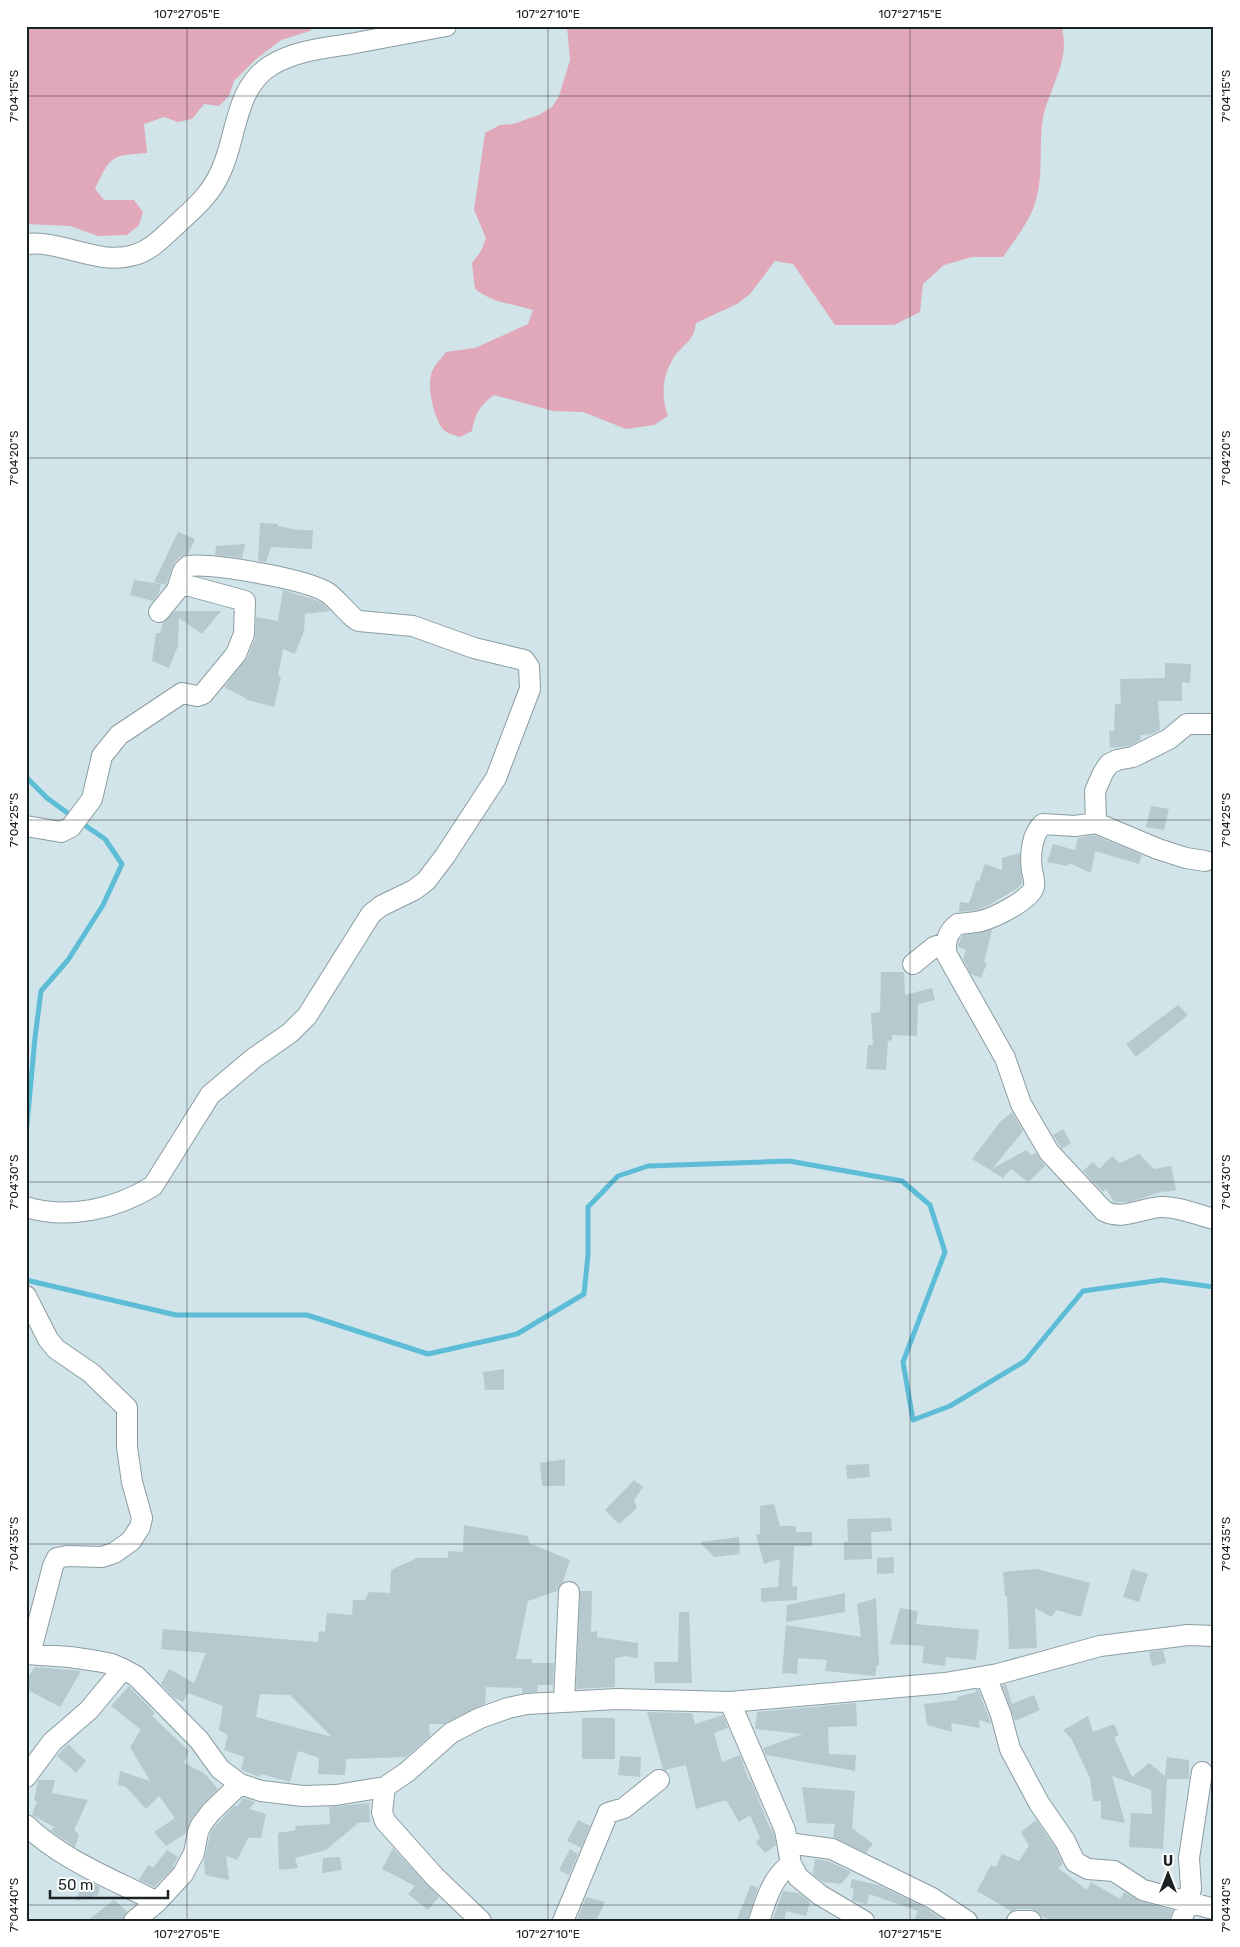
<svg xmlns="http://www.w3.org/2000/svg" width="1240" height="1947" font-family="Rubik,sans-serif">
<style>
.green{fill:#e0a8b9}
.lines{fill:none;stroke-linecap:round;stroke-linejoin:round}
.stream{stroke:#5dbdd7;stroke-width:5}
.building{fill:#b6c9ce;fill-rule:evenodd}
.minor-casing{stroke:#8b9da2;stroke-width:22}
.minor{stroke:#fff;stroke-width:20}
.ticks{fill:none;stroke:#1a2123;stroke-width:1;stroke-opacity:0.45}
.neatline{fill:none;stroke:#1a2123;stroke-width:2}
.ticks-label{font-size:12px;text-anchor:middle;fill:#1a2123}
</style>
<rect width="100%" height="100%" fill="#d1e4e9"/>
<path class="green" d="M 26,26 L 313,26 L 310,31 L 281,40 L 255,60 L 234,81 L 229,96 L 219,106 L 204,104 L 192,119 L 178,122 L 164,117 L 144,124 L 147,153 C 110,156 111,155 95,189 L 104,200 L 134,200 L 143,212 L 139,225 L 127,235 L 98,236 L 70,226 L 26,224 Z
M 567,26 L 1061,26 C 1072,58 1049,88 1043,118 C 1038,148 1045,180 1033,209 C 1026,226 1013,242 1003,257 L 972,257 L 944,265 L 923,284 L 920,312 L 894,325 L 835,325 L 793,264 L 775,261 L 750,294 L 737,304 L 696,323 C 695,328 694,334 691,338 C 686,345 677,351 673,359 C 662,377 661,397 668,416 L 654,425 L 626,429 L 583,412 L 553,411 L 494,395 C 480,405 475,414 472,431 L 460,437 C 455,435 449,434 445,431 C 435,423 427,388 431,375 C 433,366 441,359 446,352 L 475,348 L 528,324 L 533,310 C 511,303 495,304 475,289 L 472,263 L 481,251 L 486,238 L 474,210 L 485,133 L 500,125 L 513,124 L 539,115 L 552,107 L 559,96 L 570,60 Z"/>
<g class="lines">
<path class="stream" d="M 26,777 L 47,798 L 73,817
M 26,1135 L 35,1038 L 41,991 L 68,960 L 103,905 L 122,864 L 105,839 L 80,822
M 26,1280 L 176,1315 L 307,1315 L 428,1354 L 517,1334 L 584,1294 L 588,1255 L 588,1207 L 618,1176 L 648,1166 L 789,1161 L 902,1181 L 930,1205 L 945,1252 L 903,1362 L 913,1420 L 950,1406 L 1025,1361 L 1083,1291 L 1162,1280 L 1214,1287"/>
</g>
<path class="building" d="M 260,523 L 278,524 L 278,526 L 298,530 L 313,530 L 312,549 L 271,547 L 266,562 L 258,561 Z
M 178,532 L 195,539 L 188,554 L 180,557 L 174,563 L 166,585 L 154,582 Z
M 245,544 L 242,558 L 215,555 L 216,546 Z
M 134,580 L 161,584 L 159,593 L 153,601 L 130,595 Z
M 283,590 L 313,599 L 322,603 L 330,611 L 305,614 L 304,631 L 295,654 L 283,649 L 278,676 L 281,677 L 274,707 L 247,700 L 247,699 L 224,687 L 247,658 L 255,638 L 256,617 L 278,621 Z
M 175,611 L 221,611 L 202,634 L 179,618 L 178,646 L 169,668 L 152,661 L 156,633 L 160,633 L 163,623 Z
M 1165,663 L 1191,664 L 1190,683 L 1182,682 L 1182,701 L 1158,701 L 1160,730 L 1152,734 L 1140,735 L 1141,740 L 1129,746 L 1110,748 L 1109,731 L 1114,731 L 1115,704 L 1121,704 L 1120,679 L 1165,678 Z
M 1151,806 L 1169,809 L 1164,830 L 1146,827 Z
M 1094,835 L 1142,855 L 1139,864 L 1095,851 L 1091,873 L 1069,863 L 1068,866 L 1047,862 L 1053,844 L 1075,850 L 1078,838 Z
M 1020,853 L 1022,883 L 1018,888 L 989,905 L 978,910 L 959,912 L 960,902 L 969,903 L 977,880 L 979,881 L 985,864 L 1002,870 L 1002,858 Z
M 992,930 L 984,962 L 987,963 L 981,978 L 971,974 L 963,959 L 966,950 L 958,947 L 958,944 L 963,935 Z
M 881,972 L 904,972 L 905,995 L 932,988 L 935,1000 L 918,1004 L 917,1036 L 892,1035 L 892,1040 L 888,1041 L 886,1070 L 866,1069 L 868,1045 L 873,1045 L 871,1013 L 880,1012 Z
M 1178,1005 L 1188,1015 L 1136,1057 L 1126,1044 Z
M 1012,1112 L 1023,1131 L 992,1169 L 1026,1150 L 1032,1155 L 1036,1153 L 1045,1166 L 1028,1182 L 1011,1169 L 1003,1178 L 972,1159 L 1001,1121 Z
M 1063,1129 L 1071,1143 L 1062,1149 L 1053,1135 Z
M 1139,1154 L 1154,1169 L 1171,1166 L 1176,1190 L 1164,1192 L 1164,1191 L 1130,1202 L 1114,1202 L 1106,1189 L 1103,1192 L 1083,1171 L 1093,1162 L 1099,1169 L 1112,1156 L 1120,1163 Z
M 504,1369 L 504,1390 L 485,1390 L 483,1372 Z
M 565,1459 L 565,1486 L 542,1486 L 540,1463 Z
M 869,1464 L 870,1477 L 847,1479 L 846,1465 Z
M 634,1480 L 643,1487 L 634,1500 L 637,1508 L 619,1524 L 605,1510 Z
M 774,1504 L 780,1526 L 796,1526 L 796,1532 L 812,1532 L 812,1546 L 794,1546 L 792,1587 L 797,1586 L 797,1600 L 761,1602 L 761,1588 L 778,1587 L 780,1559 L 764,1564 L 756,1534 L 760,1534 L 760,1506 Z
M 891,1518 L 892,1531 L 871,1532 L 872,1559 L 844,1560 L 844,1542 L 848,1542 L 847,1519 Z
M 464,1525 L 528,1536 L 529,1543 L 570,1560 L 563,1582 L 557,1591 L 528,1601 L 516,1659 L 532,1659 L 532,1663 L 554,1663 L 553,1685 L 538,1685 L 537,1692 L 522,1693 L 522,1688 L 486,1687 L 485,1704 L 444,1724 L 429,1724 L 430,1736 L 406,1757 L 346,1759 L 345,1775 L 318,1774 L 319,1758 L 298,1751 L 290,1782 L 261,1774 L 260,1777 L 241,1770 L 244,1757 L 224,1750 L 228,1735 L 219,1730 L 223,1706 L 188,1693 L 183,1702 L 173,1697 L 161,1684 L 169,1669 L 194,1683 L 206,1653 L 161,1649 L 163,1629 L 318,1642 L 319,1631 L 325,1632 L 327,1613 L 352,1615 L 353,1600 L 365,1600 L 369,1592 L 390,1593 L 391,1570 L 417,1558 L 448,1558 L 448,1551 L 463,1552 ZM 260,1694 L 290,1695 L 332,1737 L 256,1717 Z
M 739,1537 L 740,1554 L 714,1557 L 700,1542 Z
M 894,1557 L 894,1573 L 877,1574 L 877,1558 Z
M 1037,1569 L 1090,1583 L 1081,1617 L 1056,1610 L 1052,1617 L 1035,1608 L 1037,1648 L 1009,1649 L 1007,1596 L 1005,1596 L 1003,1572 Z
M 1132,1569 L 1148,1574 L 1139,1602 L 1123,1597 Z
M 580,1591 L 592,1591 L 591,1632 L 597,1631 L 597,1637 L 638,1643 L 638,1658 L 626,1656 L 615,1658 L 615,1687 L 576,1689 Z
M 845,1593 L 845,1612 L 786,1622 L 787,1605 Z
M 876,1598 L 879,1665 L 877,1665 L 875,1676 L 825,1671 L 827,1660 L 798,1658 L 797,1674 L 782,1673 L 786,1625 L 861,1637 L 857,1604 Z
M 900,1608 L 918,1611 L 916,1624 L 979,1630 L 976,1660 L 946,1657 L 945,1666 L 922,1663 L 924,1646 L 890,1644 Z
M 679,1612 L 689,1612 L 692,1683 L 655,1683 L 654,1662 L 678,1662 Z
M 1163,1650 L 1166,1663 L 1152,1666 L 1149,1652 Z
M 35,1667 L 81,1671 L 60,1707 L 26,1689 L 26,1680 Z
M 1006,1684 L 1012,1704 L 1034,1695 L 1040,1710 L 1015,1721 L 1002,1685 Z
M 129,1686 L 155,1713 L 152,1716 L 189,1751 L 184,1763 L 204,1773 L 218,1789 L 203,1804 L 192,1818 L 185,1834 L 166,1846 L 154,1832 L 175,1818 L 159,1796 L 146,1809 L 126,1787 L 118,1785 L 120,1771 L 150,1781 L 130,1747 L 141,1730 L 111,1706 Z
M 978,1689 L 991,1724 L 979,1720 L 980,1728 L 951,1723 L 952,1732 L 927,1725 L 924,1704 L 957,1700 L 957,1697 L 976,1692 L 975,1690 Z
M 856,1703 L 857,1726 L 828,1727 L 829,1754 L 856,1755 L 855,1771 L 766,1755 L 763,1748 L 803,1734 L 755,1729 L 757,1712 Z
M 647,1712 L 692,1713 L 695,1724 L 723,1715 L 728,1728 L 714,1733 L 722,1762 L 740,1755 L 749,1781 L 750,1778 L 769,1826 L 774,1833 L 776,1845 L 765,1853 L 756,1842 L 760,1838 L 750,1815 L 739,1822 L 726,1800 L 696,1809 L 686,1765 L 665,1770 L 663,1769 Z
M 1088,1716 L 1093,1732 L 1114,1724 L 1119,1735 L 1114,1737 L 1132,1777 L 1149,1763 L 1165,1776 L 1167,1757 L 1189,1760 L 1189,1779 L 1167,1779 L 1163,1849 L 1129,1847 L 1131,1813 L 1152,1814 L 1151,1790 L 1112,1776 L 1125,1823 L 1101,1819 L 1101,1801 L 1093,1801 L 1090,1778 L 1071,1738 L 1063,1730 Z
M 582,1718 L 615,1718 L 615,1759 L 582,1759 Z
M 68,1744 L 86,1761 L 76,1773 L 57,1756 Z
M 620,1756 L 641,1757 L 640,1777 L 618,1775 Z
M 38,1780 L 55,1780 L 52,1793 L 88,1800 L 74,1830 L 79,1834 L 75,1847 L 51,1831 L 54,1827 L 32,1815 L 37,1801 L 34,1801 Z
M 802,1787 L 855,1791 L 852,1828 L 873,1844 L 866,1853 L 833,1837 L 835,1824 L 807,1823 Z
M 243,1798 L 255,1802 L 249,1809 L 266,1814 L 261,1838 L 248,1838 L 237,1860 L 226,1856 L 229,1880 L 205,1875 L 204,1860 L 211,1831 L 235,1805 L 237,1807 Z
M 369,1803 L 370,1822 L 358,1823 L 326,1850 L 295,1858 L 298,1868 L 279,1870 L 278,1833 L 296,1830 L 295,1826 L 330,1824 L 329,1807 Z
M 578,1820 L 590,1826 L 581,1848 L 567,1841 Z
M 1036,1820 L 1055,1847 L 1063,1864 L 1058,1868 L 1087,1890 L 1091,1882 L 1120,1899 L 1124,1892 L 1140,1901 L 1172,1910 L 1169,1921 L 1054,1921 L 1042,1917 L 1037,1911 L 1031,1909 L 1017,1909 L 1011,1911 L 977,1891 L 991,1865 L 996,1867 L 1002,1854 L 1019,1861 L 1029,1846 L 1021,1832 Z
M 393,1848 L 439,1897 L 428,1910 L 408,1894 L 415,1886 L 382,1869 Z
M 570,1849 L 578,1854 L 569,1875 L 559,1870 Z
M 167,1850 L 178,1857 L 172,1869 L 154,1887 L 139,1880 L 148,1865 L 153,1868 Z
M 340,1857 L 342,1870 L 322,1873 L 323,1858 Z
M 815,1859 L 828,1861 L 851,1872 L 841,1884 L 823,1882 L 813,1874 Z
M 84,1879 L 100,1887 L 98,1895 L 76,1901 Z
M 852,1879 L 878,1885 L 926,1908 L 945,1921 L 914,1921 L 918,1911 L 869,1894 L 867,1904 L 853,1901 L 852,1900 L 854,1889 L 850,1887 Z
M 751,1885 L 758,1888 L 747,1921 L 736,1921 Z
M 783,1891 L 799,1893 L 810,1902 L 806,1916 L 786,1911 L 784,1921 L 772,1921 Z
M 586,1897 L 605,1902 L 596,1921 L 576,1921 Z
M 114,1900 L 127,1911 L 122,1921 L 87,1921 Z"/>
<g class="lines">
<g class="minor-casing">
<path id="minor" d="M 26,244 C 63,240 97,266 134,255 C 150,251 162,238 174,227 C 191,211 210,196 220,173 C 237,139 234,89 270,66 C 294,51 323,48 350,44 C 382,38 414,32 446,26
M 1096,823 L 1095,791 L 1103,773 L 1109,764 L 1117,760 L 1133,757 L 1169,739 L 1187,724 L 1214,724
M 26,826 L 61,832 L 71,827 L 92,799 L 102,756 L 119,735 L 182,693 L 197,696 L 203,694 L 236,654 L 244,634 L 245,601 L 179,583
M 1205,861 L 1186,858 L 1158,849 L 1096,823 L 1075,826 L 1043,824 C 1031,834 1030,857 1032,871 C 1033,876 1035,881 1034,886 C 1032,900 993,918 981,921 C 973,923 965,923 958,924 C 948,931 944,943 947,955 L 1005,1058 L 1021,1104 L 1049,1152 L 1104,1211 C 1123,1221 1141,1208 1161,1207 C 1175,1206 1199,1215 1214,1219
M 913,964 L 934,947 L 946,943
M 26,1207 C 68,1220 116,1209 153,1186 L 210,1095 L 254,1058 L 290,1033 L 307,1016 L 371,914 L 381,906 L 414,890 L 426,881 L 445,856 L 496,778 L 530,689 L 529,667 L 524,660 L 474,648 L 413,626 L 359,621 C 352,619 337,599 328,593 C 307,579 213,563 188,566 L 183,571 L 177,590 L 159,612
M 26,1296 L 48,1339 L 56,1349 L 91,1373 L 127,1408 L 127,1447 L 132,1482 L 142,1518 L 140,1527 L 131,1541 L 114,1553 L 102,1557 L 67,1556 L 57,1558 L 53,1566 L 30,1654
M 26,1654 L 70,1657 L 97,1661 L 112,1664 L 123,1669 L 136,1676 L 147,1687 L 199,1740 L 220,1769 L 240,1784 L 261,1791 L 303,1796 L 336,1795 L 385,1787 L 407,1772 L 451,1733 L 480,1718 L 508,1708 L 527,1704 L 617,1699 L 730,1702 L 945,1683 L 998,1674 L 1100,1646 L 1188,1635 L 1214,1636
M 986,1676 L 1001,1715 L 1010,1749 L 1039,1803 L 1065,1841 L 1075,1862 L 1088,1869 L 1114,1871 L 1143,1890 L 1214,1909
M 564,1701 L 569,1592
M 730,1702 L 785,1830 L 791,1864 L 798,1877 L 820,1895 L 864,1921
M 26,1777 L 52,1742 L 89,1710 L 123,1669
M 385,1787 L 382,1812 L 385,1821 L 435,1877 L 481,1921
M 26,1825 C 62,1860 113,1879 157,1902
M 788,1843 L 832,1849 L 932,1898 L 967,1921
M 134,1921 L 157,1902 L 183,1874 L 194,1853 L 198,1832 L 201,1825 L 211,1812 L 240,1784
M 563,1921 L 608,1813 L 624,1808 L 659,1780
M 759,1921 C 766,1900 772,1877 791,1864
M 1017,1921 L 1031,1921
M 1181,1921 L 1188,1903 L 1191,1888 L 1189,1858 L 1202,1772"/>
</g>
<use href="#minor" class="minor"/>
</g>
<path class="ticks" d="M 187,26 L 187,1921M 548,26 L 548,1921M 910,26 L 910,1921M 26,96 L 1214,96M 26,458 L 1214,458M 26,820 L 1214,820M 26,1182 L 1214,1182M 26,1544 L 1214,1544M 26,1905 L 1214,1905"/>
<rect width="1240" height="1947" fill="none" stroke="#ffffff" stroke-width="55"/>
<g transform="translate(1168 1874)" stroke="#ffffff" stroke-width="4" paint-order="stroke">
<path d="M0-4L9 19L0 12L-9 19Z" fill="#1a2123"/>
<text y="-8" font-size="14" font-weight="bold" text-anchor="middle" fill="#1a2123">U</text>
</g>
<path d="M50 1890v8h118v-8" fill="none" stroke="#1a2123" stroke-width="2.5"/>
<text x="58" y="1890" font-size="15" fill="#1a2123" stroke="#ffffff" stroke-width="4" paint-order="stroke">50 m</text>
<rect x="28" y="28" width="1184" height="1892" class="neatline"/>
<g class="ticks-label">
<text x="187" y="18">107°27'05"E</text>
<text x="548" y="18">107°27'10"E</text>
<text x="910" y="18">107°27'15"E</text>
<text transform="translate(14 96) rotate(-90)" y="4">7°04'15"S</text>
<text transform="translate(1226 96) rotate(-90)" y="4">7°04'15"S</text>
<text transform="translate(14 458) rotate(-90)" y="4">7°04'20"S</text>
<text transform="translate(1226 458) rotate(-90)" y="4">7°04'20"S</text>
<text transform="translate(14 820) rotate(-90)" y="4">7°04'25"S</text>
<text transform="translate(1226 820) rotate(-90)" y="4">7°04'25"S</text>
<text transform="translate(14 1182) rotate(-90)" y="4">7°04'30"S</text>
<text transform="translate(1226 1182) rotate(-90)" y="4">7°04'30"S</text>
<text transform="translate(14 1544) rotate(-90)" y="4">7°04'35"S</text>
<text transform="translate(1226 1544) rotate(-90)" y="4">7°04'35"S</text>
<text transform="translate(14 1905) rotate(-90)" y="4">7°04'40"S</text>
<text transform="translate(1226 1905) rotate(-90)" y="4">7°04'40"S</text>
<text x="187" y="1938">107°27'05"E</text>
<text x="548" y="1938">107°27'10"E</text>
<text x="910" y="1938">107°27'15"E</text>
</g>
</svg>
